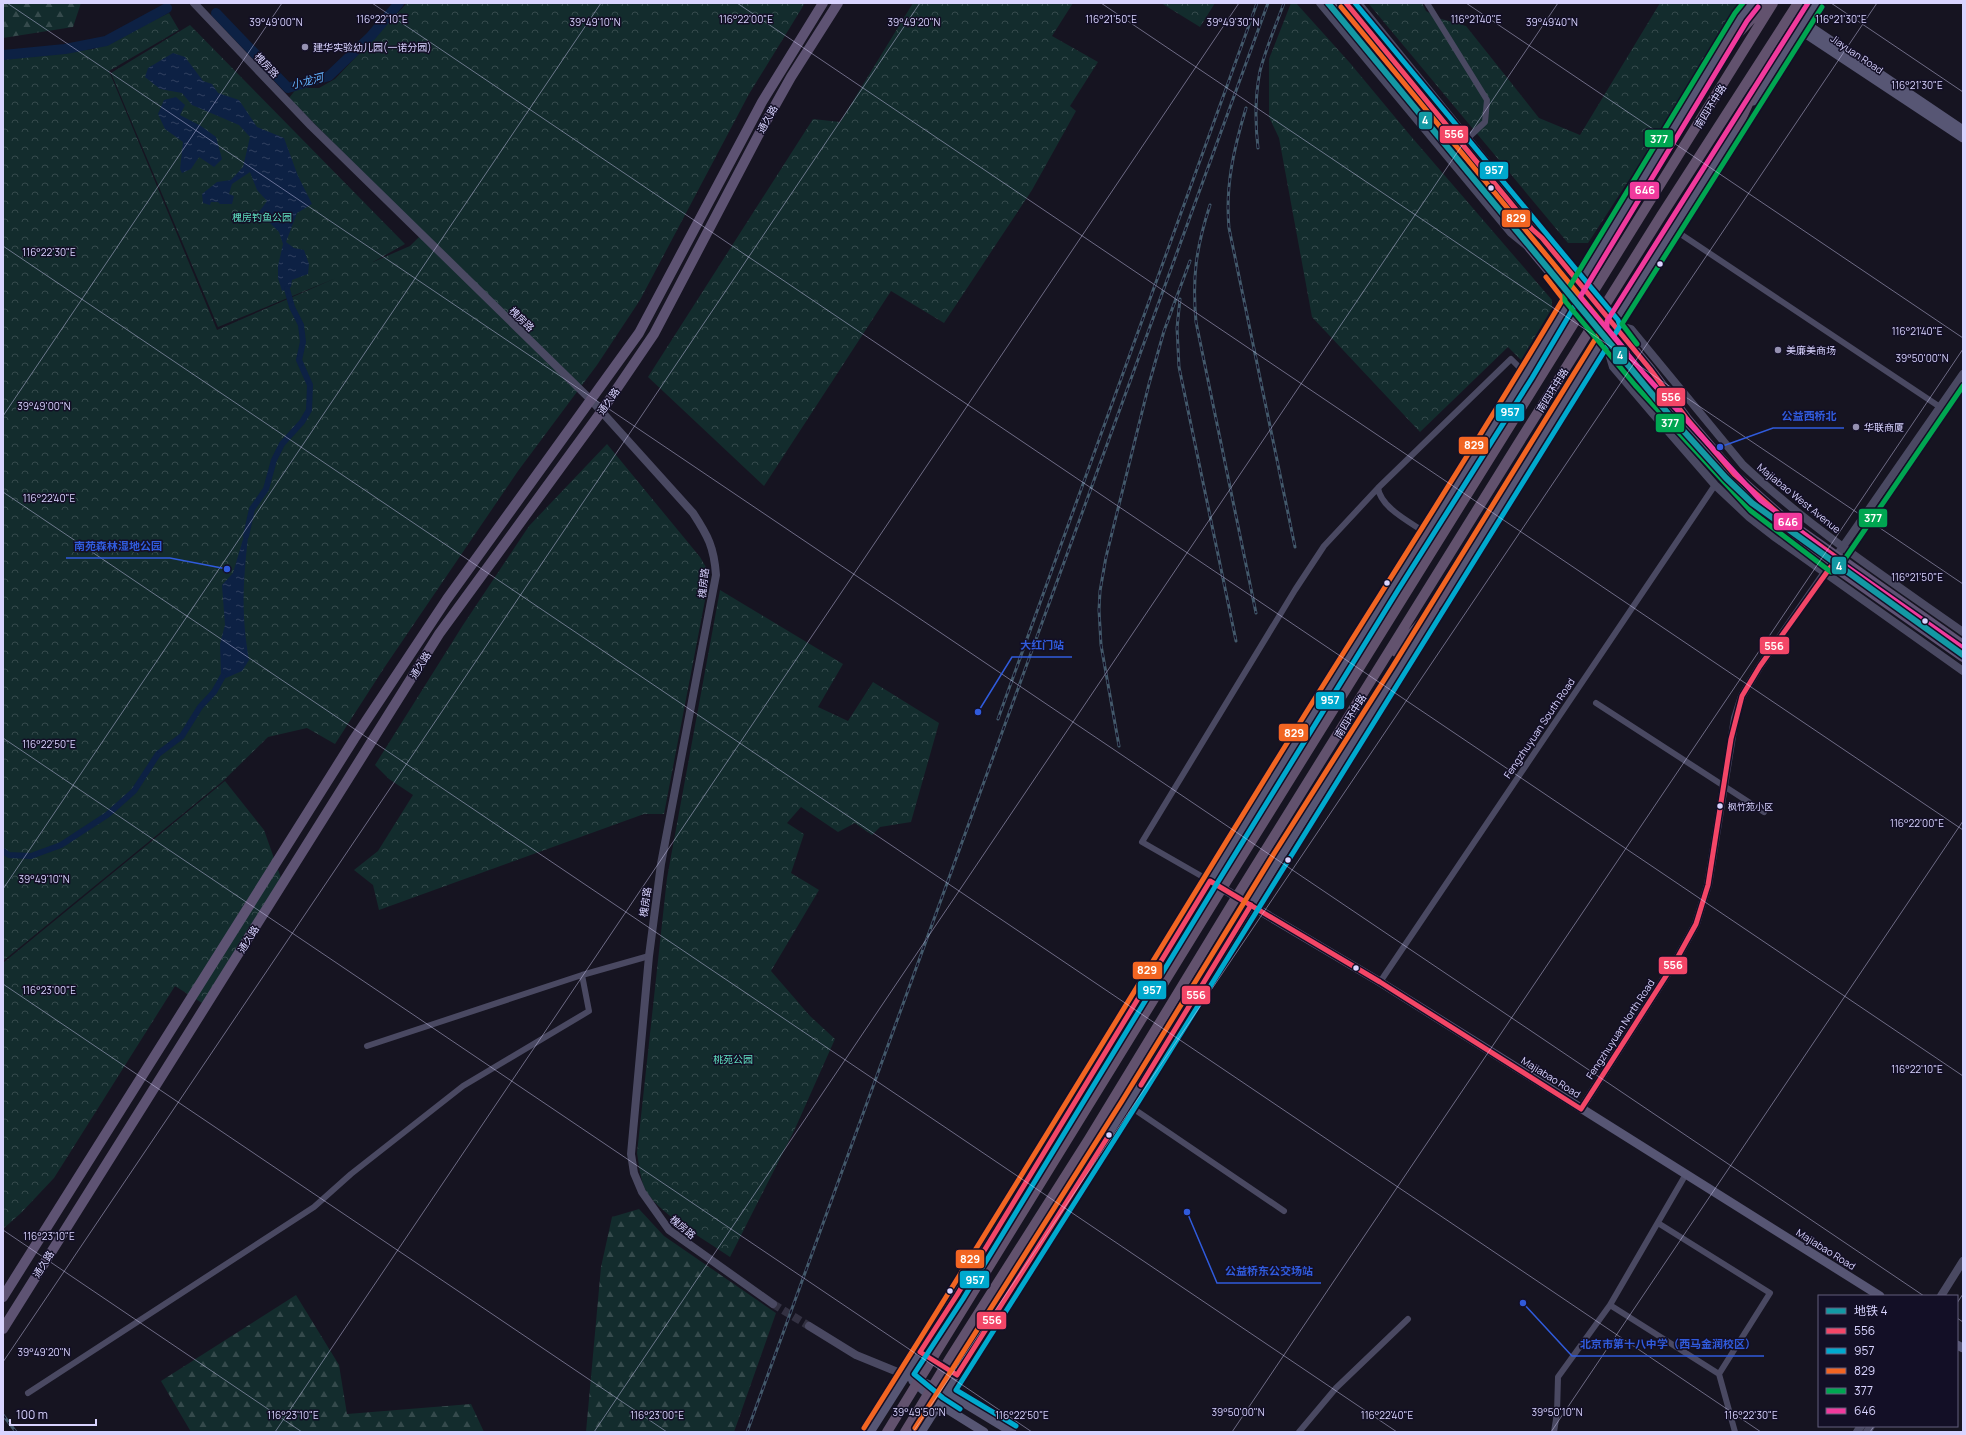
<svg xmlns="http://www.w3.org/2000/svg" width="1966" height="1435" font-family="Manrope,'Noto Sans SC',sans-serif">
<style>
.forest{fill:url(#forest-firs)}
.park{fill:url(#park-crowns)}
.water{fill:url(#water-ripples)}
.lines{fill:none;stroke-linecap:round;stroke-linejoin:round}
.canal{stroke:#0d2144;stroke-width:6}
.river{stroke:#0d2144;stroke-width:10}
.tertiary-tunnel{stroke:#333142;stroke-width:8;stroke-dasharray:8 4;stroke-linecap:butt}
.minor{stroke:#4a4962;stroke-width:6}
.tertiary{stroke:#4a4962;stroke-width:8}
.secondary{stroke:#575674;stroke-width:9}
.primary{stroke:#5e5373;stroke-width:10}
.trunk{stroke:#62526e;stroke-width:10}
.rail-casing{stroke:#43596b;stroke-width:3}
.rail{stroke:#130f26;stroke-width:1.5;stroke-dasharray:4.5;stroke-linecap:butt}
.bus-1-casing{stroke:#130f26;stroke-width:8}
.bus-2-casing{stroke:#130f26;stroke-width:8}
.bus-3-casing{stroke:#130f26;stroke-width:8}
.bus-4-casing{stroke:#130f26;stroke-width:8}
.bus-5-casing{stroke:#130f26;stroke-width:8}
.bus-1{stroke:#f34667;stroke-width:5}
.bus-2{stroke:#00a9ce;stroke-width:5}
.bus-3{stroke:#f26522;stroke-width:5}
.bus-4{stroke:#00a651;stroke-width:5}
.bus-5{stroke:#f13a9d;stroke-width:5}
.metro-1-casing{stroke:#130f26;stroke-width:9}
.metro-1{stroke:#1399a4;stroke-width:6}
.ticks{fill:none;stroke:#d9d4ff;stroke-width:1;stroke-opacity:0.45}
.poi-dot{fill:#9591b1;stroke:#130f26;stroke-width:1.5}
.bus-dot{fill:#d9d4ff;stroke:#130f26;stroke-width:1.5}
.labels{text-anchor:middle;stroke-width:3;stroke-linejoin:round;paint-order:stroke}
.bus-label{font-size:9px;fill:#d9d4ff;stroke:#130f26;text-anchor:start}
.poi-label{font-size:10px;fill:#d9d4ff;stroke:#130f26;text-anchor:start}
.street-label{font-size:10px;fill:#d9d4ff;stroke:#130f26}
.park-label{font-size:10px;fill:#5fe0c0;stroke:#130f26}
.water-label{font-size:11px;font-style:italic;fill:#62b6ff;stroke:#130f26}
.ticks-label{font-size:10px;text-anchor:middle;fill:#d9d4ff;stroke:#130f26;stroke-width:3;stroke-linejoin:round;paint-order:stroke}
.leader{fill:none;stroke:#305bdc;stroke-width:1.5}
.callout-dot{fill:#305bdc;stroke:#130f26;stroke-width:1.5}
.callout-label{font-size:11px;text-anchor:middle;font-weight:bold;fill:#305bdc;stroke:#130f26;stroke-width:3;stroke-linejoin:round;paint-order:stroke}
.line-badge{stroke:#130f26;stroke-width:1.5}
.badge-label{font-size:11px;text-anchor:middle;font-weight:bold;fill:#fff}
</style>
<defs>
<pattern id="forest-firs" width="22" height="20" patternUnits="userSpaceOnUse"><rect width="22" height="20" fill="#132c2d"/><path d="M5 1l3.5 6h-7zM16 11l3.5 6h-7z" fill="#354a4c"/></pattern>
<pattern id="park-crowns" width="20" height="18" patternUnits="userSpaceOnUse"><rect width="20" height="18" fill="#132c2d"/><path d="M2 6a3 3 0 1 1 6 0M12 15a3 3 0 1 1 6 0" fill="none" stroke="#354a4c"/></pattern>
<pattern id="water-ripples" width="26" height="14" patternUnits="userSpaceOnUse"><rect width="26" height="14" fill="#0d2144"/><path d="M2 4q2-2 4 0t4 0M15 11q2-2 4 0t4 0" fill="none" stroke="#304060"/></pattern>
</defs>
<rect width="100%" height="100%" fill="#161421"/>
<path class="forest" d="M 3,3 L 81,3 L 73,27 L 3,38 Z
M 639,1209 L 664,1236 L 776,1313 L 734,1432 L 586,1432 L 601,1267 L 612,1217 Z
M 296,1295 L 339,1365 L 347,1414 L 471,1404 L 484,1432 L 191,1432 L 161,1381 Z"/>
<path class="park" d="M 407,3 L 805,3 L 749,94 L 640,300 L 597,365 L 518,471 L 384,668 L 335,744 L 307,728 L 268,737 L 223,781 L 3,961 L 3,59 L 94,49 L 169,13 L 179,30 L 109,71 L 217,330 L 336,278 L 218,327 L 111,73 L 190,25 L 405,244 L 373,262 L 410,246 L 423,233 L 289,98 L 297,88 L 319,88 L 335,79 Z
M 913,3 L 1073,3 L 1052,36 L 1098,62 L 1070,106 L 1076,111 L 1032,190 L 944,323 L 891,291 L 764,486 L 648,377 L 813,119 L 840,122 Z
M 1161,3 L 1215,3 L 1200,27 Z
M 1291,3 L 1296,3 L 1350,63 L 1409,134 L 1552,300 L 1552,308 L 1521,360 L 1508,347 L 1420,432 L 1312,317 L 1279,138 L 1269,117 L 1269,59 Z
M 1368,3 L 1422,3 L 1426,11 L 1438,18 L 1466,26 L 1539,118 L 1580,135 L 1660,3 L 1744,3 L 1588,243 L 1568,243 Z
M 607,444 L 700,557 L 710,574 L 664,814 L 644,814 L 379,910 L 373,885 L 354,870 L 378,851 L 413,795 L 389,779 L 375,765 L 463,625 L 529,526 Z
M 720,590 L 843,664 L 818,707 L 848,721 L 873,682 L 939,723 L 911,822 L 880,827 L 872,835 L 855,823 L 838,832 L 801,807 L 787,823 L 804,834 L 791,873 L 819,890 L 771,971 L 810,1016 L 835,1039 L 794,1131 L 730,1257 C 706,1240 656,1213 644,1187 C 640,1176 639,1165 637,1153 L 667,878 Z
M 225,781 L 264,830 L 281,878 L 202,1003 L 175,986 L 54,1178 L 21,1213 L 3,1229 L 3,963 Z"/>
<path class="water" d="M 173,53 L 185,57 L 203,81 L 212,84 L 218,93 L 239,100 L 257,127 L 284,138 L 298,176 L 312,204 L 297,213 L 286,242 L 294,248 L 304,250 L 309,264 L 308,274 L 292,280 L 291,287 L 282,291 L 278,278 L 278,266 L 283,244 L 279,232 L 259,212 L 267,201 L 257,190 L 250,172 L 232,184 L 229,194 L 234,196 L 232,204 L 220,204 L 218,202 L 211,202 L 210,205 L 203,203 L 202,194 L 217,182 L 231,180 L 243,167 L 250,137 L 239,125 L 192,105 L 182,93 L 160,89 L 145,77 L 148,68 Z
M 176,97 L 185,105 L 180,115 L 201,126 L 216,137 L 222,159 L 214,167 L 199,157 L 191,169 L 182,173 L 180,169 L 183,142 L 165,129 L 158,114 L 164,100 Z
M 244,536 L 248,537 C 243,583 241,614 249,660 L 242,671 L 226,678 L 221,675 L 220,644 L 225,625 L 222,585 L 233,573 Z"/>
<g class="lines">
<path class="canal" d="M 246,536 L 252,509 L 266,489 L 274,460 L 282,444 L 302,422 L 309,410 L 310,385 L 299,360 L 303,342 L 301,325 L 292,307 L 287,289
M 3,851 L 9,855 L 31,856 L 61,845 L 107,815 L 134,791 L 158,754 L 182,736 L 200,707 L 214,692 L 223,676"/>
<path class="river" d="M 216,13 L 288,88 L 329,76 L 371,36 L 399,3
M 3,55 L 65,49 L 106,41 L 167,8"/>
<path class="tertiary-tunnel" d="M 773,1304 L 809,1326"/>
<path class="minor" d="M 1427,3 L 1487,100 L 1485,122 L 1468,138
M 1673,229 L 1940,407
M 1426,533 C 1410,522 1381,508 1378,488 L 1511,359 L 1526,374
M 1596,703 L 1764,812
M 1210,881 L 1142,842 L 1295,590 L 1324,546 L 1378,488
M 1380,982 L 1715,485
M 367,1046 L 582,975 L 649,956
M 1128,1105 L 1284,1211
M 1658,1223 L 1770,1293 L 1719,1374 L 1735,1432
M 1610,1305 L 1719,1374
M 28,1393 L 314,1207 L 351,1174 L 463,1086 L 589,1011 L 582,975
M 1299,1432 L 1336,1388 L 1408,1319
M 1554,1432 L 1557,1413 L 1558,1377 L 1610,1305 L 1686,1174"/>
<path class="tertiary" d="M 194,3 L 311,126 L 592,401 L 693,513 C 708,536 714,547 716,575 L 661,864 L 649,956 L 631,1154 L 634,1173 L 642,1192 L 669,1230 L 773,1304
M 1320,3 L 1511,233 L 1527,246
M 1358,3 L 1537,224 L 1542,237
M 1613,324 L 1631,329 L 1743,465 C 1810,528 1888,579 1963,632
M 1605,340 L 1613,367 L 1653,414 L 1715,485 L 1749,517 L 1776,538 L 1963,671
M 1581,1109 L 1675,962 L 1696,924 L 1708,885 L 1735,718 L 1742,696 L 1760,666 L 1963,374
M 1941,1296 L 1963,1261
M 809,1326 L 856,1355 L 905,1375
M 920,1352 L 957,1375
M 1857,1432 L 1861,1426
M 1867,1432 L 1871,1426"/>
<path class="secondary" d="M 1805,20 L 1812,28 L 1963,130
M 1798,30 L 1809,36 L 1963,138
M 1753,101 L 1816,3
M 1444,597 L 1604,337 L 1741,121
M 1210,881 L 1380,982 L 1880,1296
M 1957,1345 L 1963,1348
M 905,1375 L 946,1392 L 1012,1432
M 913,1381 L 939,1404 L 984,1432
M 870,1432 L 957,1295 L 1392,586 L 1526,374 L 1741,17 L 1752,3
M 921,1432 L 1128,1105 L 1281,856 L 1435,611"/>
<path class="primary" d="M 1329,3 L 1519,231 L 1530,248 L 1640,380 L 1756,506 L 1832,565 L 1963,657
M 1346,3 L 1532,229 L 1542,238 L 1580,284 L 1650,369 L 1687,419 L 1735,475 L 1788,522 L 1963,645
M 3,1297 L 354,739 L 447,599 L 639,333 L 762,102 L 823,3
M 3,1329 L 439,634 L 601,412 L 654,334 L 759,134 L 791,77 L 838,3"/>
<path class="trunk" d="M 1721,52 L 1766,3
M 1738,126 L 1768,60
M 1407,584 L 1426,533
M 1396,652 L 1448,591
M 1065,1136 L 1082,1089
M 1084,1174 L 1089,1143
M 887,1432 L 1218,895 L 1773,3
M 905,1432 L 950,1358 L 1089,1139 L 1232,904 L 1518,444 L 1661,216 L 1798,3"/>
<g class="rail-casing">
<path id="rail" d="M 1246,108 C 1234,148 1225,186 1229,228 L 1295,547
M 1258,148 C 1255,122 1255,96 1260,71 C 1266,48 1276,25 1284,3
M 1210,205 C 1196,248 1192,277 1196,322 L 1256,613
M 1180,299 L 1177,328 L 1179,367 L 1236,641
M 998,719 L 1257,3
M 1119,746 L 1101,645 L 1099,610 L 1100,591 L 1106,557 L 1149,384 L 1164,331 L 1190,261
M 3,1415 L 16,1432
M 747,1432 L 1268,3"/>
</g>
<use href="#rail" class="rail"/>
<g class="bus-1-casing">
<path id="bus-1" d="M 1346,3 L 1532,229 L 1542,238 L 1580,284 L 1650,369 L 1687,419 L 1735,475 L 1788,522 L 1837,558 L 1760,666 L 1742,696 L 1731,739 L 1708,885 L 1696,924 L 1675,962 L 1581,1109
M 1141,1085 L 1251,905
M 1109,1135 L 957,1375 L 920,1352 L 957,1295 L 1210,881 L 1380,982 L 1581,1109"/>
</g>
<g class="bus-2-casing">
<path id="bus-2" d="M 960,1409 L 943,1398 L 914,1374 L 963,1299 L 1216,885 L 1398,590 L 1532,378 L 1577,302 L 1577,294 L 1556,269
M 1016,1426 L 956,1390 L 1134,1109 L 1620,326 L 1618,320 L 1355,3"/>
</g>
<g class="bus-3-casing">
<path id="bus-3" d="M 864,1428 C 1002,1210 1135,989 1271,769 C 1368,612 1469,457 1563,299 L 1546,277
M 915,1428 L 1122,1101 L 1275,852 L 1393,666 L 1604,325 L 1341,7"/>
</g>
<g class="bus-4-casing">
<path id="bus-4" d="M 1743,3 L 1735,13 L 1565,294 L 1565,301 L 1635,385 L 1751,511 L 1831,572 L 1838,569 L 1963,386
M 1637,344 L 1622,324 L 1822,7"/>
</g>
<g class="bus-5-casing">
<path id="bus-5" d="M 1758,7 L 1747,21 L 1580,297 L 1645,375 L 1761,501 L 1836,559 L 1963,648
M 1627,352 L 1607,328 L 1607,321 L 1808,3"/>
</g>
<use href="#bus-1" class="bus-1"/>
<use href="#bus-2" class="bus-2"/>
<use href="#bus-3" class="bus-3"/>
<use href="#bus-4" class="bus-4"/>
<use href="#bus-5" class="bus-5"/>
<g class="metro-1-casing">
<path id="metro-1" d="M 1328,3 L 1671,417 L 1726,478 L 1752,503 L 1963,655"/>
</g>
<use href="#metro-1" class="metro-1"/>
</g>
<path class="ticks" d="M 7,3 L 1924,1296M 372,3 L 1963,1076M 737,3 L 1963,830M 1101,3 L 1963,584M 1466,3 L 1963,338M 1831,3 L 1963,92M 3,246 L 1761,1432M 3,416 L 282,3M 3,492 L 1397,1432M 3,738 L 1032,1432M 3,889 L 601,3M 3,984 L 667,1432M 3,1230 L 302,1432M 1957,1303 L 1963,1294M 1957,1318 L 1963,1322M 3,1362 L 920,3M 275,1432 L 1239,3M 594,1432 L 1558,3M 913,1432 L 1877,3M 1232,1432 L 1963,349M 1551,1432 L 1963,821M 1870,1432 L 1874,1426"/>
<g class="poi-dot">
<circle cx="305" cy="47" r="4"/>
<circle cx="1778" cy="350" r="4"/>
<circle cx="1856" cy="427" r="4"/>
</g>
<g class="bus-dot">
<circle cx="1491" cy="188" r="3.5"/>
<circle cx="1660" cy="264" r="3.5"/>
<circle cx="1387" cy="583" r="3.5"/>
<circle cx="1925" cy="621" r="3.5"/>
<circle cx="1720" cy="806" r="3.5"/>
<circle cx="1288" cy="860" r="3.5"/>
<circle cx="1356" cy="968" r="3.5"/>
<circle cx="1109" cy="1135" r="3.5"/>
<circle cx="950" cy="1291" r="3.5"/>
</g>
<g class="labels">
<g class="bus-label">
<text x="1728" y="810">枫竹苑小区</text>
</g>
<g class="poi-label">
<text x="313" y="51">建华实验幼儿园(一诺分园)</text>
<text x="1786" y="354">美廉美商场</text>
<text x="1864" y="431">华联商厦</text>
</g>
<g class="street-label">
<text transform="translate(1857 54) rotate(34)" y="4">Jiayuan Road</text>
<text transform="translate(267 65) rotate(46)" y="4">槐房路</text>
<text transform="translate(1710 106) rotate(-58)" y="4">南四环中路</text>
<text transform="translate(767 119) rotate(-61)" y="4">通久路</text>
<text transform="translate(522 319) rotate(44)" y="4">槐房路</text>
<text transform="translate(1552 390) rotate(-58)" y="4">南四环中路</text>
<text transform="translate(608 401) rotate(-55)" y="4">通久路</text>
<text transform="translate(1799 498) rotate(39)" y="4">Majiabao West Avenue</text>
<text transform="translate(703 583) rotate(-83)" y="4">槐房路</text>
<text transform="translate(420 665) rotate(-58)" y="4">通久路</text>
<text transform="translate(1350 716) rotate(-58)" y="4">南四环中路</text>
<text transform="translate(1539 728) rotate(-56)" y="4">Fengzhuyuan South Road</text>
<text transform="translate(645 902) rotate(-82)" y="4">槐房路</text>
<text transform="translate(248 939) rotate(-58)" y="4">通久路</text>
<text transform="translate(1620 1029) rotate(-57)" y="4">Fengzhuyuan North Road</text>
<text transform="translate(1551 1077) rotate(32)" y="4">Majiabao Road</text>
<text transform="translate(683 1227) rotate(40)" y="4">槐房路</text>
<text transform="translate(1826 1249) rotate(32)" y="4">Majiabao Road</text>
<text transform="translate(43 1264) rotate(-58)" y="4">通久路</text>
</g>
<g class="park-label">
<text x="262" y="221">槐房钓鱼公园</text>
<text x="733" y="1063">桃苑公园</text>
</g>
<g class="water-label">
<text transform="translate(307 81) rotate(-14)" y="4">小龙河</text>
</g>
</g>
<g class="ticks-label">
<text x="382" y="23">116°22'10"E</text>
<text x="746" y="23">116°22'00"E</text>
<text x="1476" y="23">116°21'40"E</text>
<text x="1841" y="23">116°21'30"E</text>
<text x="1111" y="23">116°21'50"E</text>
<text x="276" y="26">39°49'00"N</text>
<text x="595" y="26">39°49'10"N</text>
<text x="914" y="26">39°49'20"N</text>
<text x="1233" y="26">39°49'30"N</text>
<text x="1552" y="26">39°49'40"N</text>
<text x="1917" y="89">116°21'30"E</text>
<text x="49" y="256">116°22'30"E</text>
<text x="1917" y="335">116°21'40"E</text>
<text x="1922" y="362">39°50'00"N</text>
<text x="44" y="410">39°49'00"N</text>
<text x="49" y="502">116°22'40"E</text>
<text x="1917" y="581">116°21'50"E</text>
<text x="49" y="748">116°22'50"E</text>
<text x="1917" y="827">116°22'00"E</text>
<text x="44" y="883">39°49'10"N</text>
<text x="49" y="994">116°23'00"E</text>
<text x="1917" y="1073">116°22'10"E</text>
<text x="49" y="1240">116°23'10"E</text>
<text x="44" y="1356">39°49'20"N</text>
<text x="919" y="1416">39°49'50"N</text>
<text x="1238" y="1416">39°50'00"N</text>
<text x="1557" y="1416">39°50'10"N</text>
<text x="293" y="1419">116°23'10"E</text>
<text x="657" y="1419">116°23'00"E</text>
<text x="1022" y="1419">116°22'50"E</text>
<text x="1387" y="1419">116°22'40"E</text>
<text x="1751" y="1419">116°22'30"E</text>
</g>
<path class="leader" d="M1720 447L1773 428H1844M227 569L170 558H66M978 712L1012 657H1072M1187 1212L1217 1283H1321M1523 1303L1572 1356H1764"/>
<g class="callout-dot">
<circle cx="1720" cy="447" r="4"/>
<circle cx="227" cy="569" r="4"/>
<circle cx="978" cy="712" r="4"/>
<circle cx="1187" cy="1212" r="4"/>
<circle cx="1523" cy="1303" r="4"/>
</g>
<g class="callout-label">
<text x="1809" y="420">公益西桥北</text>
<text x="118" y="550">南苑森林湿地公园</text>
<text x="1042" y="649">大红门站</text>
<text x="1269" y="1275">公益桥东公交场站</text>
<text x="1668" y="1348">北京市第十八中学（西马金润校区）</text>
</g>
<g class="line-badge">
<rect x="1418" y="111" width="15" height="19" rx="4" fill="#1399a4"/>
<rect x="1439" y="125" width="30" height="19" rx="4" fill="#f34667"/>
<rect x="1644" y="129" width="30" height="19" rx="4" fill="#00a651"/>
<rect x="1479" y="161" width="30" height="19" rx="4" fill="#00a9ce"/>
<rect x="1629" y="181" width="31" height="19" rx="4" fill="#f13a9d"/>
<rect x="1501" y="209" width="30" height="19" rx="4" fill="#f26522"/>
<rect x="1612" y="346" width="16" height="19" rx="4" fill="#1399a4"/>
<rect x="1656" y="387" width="30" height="20" rx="4" fill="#f34667"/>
<rect x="1495" y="403" width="30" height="19" rx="4" fill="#00a9ce"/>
<rect x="1655" y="413" width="30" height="20" rx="4" fill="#00a651"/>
<rect x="1458" y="436" width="31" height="19" rx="4" fill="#f26522"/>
<rect x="1858" y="508" width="30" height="20" rx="4" fill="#00a651"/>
<rect x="1773" y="512" width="30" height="19" rx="4" fill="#f13a9d"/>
<rect x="1831" y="556" width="16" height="19" rx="4" fill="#1399a4"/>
<rect x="1759" y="636" width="31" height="19" rx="4" fill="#f34667"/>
<rect x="1315" y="691" width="30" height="19" rx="4" fill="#00a9ce"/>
<rect x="1278" y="723" width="31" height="19" rx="4" fill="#f26522"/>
<rect x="1658" y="956" width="30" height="19" rx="4" fill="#f34667"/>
<rect x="1132" y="961" width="31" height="19" rx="4" fill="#f26522"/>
<rect x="1137" y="980" width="30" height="20" rx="4" fill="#00a9ce"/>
<rect x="1181" y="985" width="30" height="20" rx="4" fill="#f34667"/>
<rect x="955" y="1249" width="30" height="20" rx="4" fill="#f26522"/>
<rect x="959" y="1270" width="31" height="19" rx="4" fill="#00a9ce"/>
<rect x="976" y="1311" width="31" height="19" rx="4" fill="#f34667"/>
</g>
<g class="badge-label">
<text x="1425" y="124">4</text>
<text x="1454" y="138">556</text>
<text x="1659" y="143">377</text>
<text x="1494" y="174">957</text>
<text x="1645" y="194">646</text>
<text x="1516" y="222">829</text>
<text x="1620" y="359">4</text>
<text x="1671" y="401">556</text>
<text x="1510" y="416">957</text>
<text x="1670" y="427">377</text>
<text x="1474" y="449">829</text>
<text x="1873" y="522">377</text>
<text x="1788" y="526">646</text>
<text x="1839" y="570">4</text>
<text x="1774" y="650">556</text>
<text x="1330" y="704">957</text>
<text x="1294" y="737">829</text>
<text x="1673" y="969">556</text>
<text x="1147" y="974">829</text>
<text x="1152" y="994">957</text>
<text x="1196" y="999">556</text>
<text x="970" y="1263">829</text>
<text x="975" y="1284">957</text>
<text x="992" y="1324">556</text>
</g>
<rect width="1966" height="1435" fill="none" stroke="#d9d4ff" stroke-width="8"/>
<rect x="1818" y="1295" width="140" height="132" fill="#130f26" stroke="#625e7d"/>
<rect x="1826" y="1308" width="20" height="6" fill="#1399a4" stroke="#625e7d"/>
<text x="1854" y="1315" font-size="12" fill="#d9d4ff">地铁 4</text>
<rect x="1826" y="1328" width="20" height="6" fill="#f34667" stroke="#625e7d"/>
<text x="1854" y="1335" font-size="12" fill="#d9d4ff">556</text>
<rect x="1826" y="1348" width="20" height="6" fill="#00a9ce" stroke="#625e7d"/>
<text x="1854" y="1355" font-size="12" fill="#d9d4ff">957</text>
<rect x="1826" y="1368" width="20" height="6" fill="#f26522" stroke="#625e7d"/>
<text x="1854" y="1375" font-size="12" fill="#d9d4ff">829</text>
<rect x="1826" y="1388" width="20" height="6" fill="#00a651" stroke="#625e7d"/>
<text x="1854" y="1395" font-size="12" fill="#d9d4ff">377</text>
<rect x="1826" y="1408" width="20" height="6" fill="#f13a9d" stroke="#625e7d"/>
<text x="1854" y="1415" font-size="12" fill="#d9d4ff">646</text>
<path d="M10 1419v6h86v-6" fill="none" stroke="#d9d4ff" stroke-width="2"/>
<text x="16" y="1419" font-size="12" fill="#d9d4ff" stroke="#130f26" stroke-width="3" paint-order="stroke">100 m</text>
</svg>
